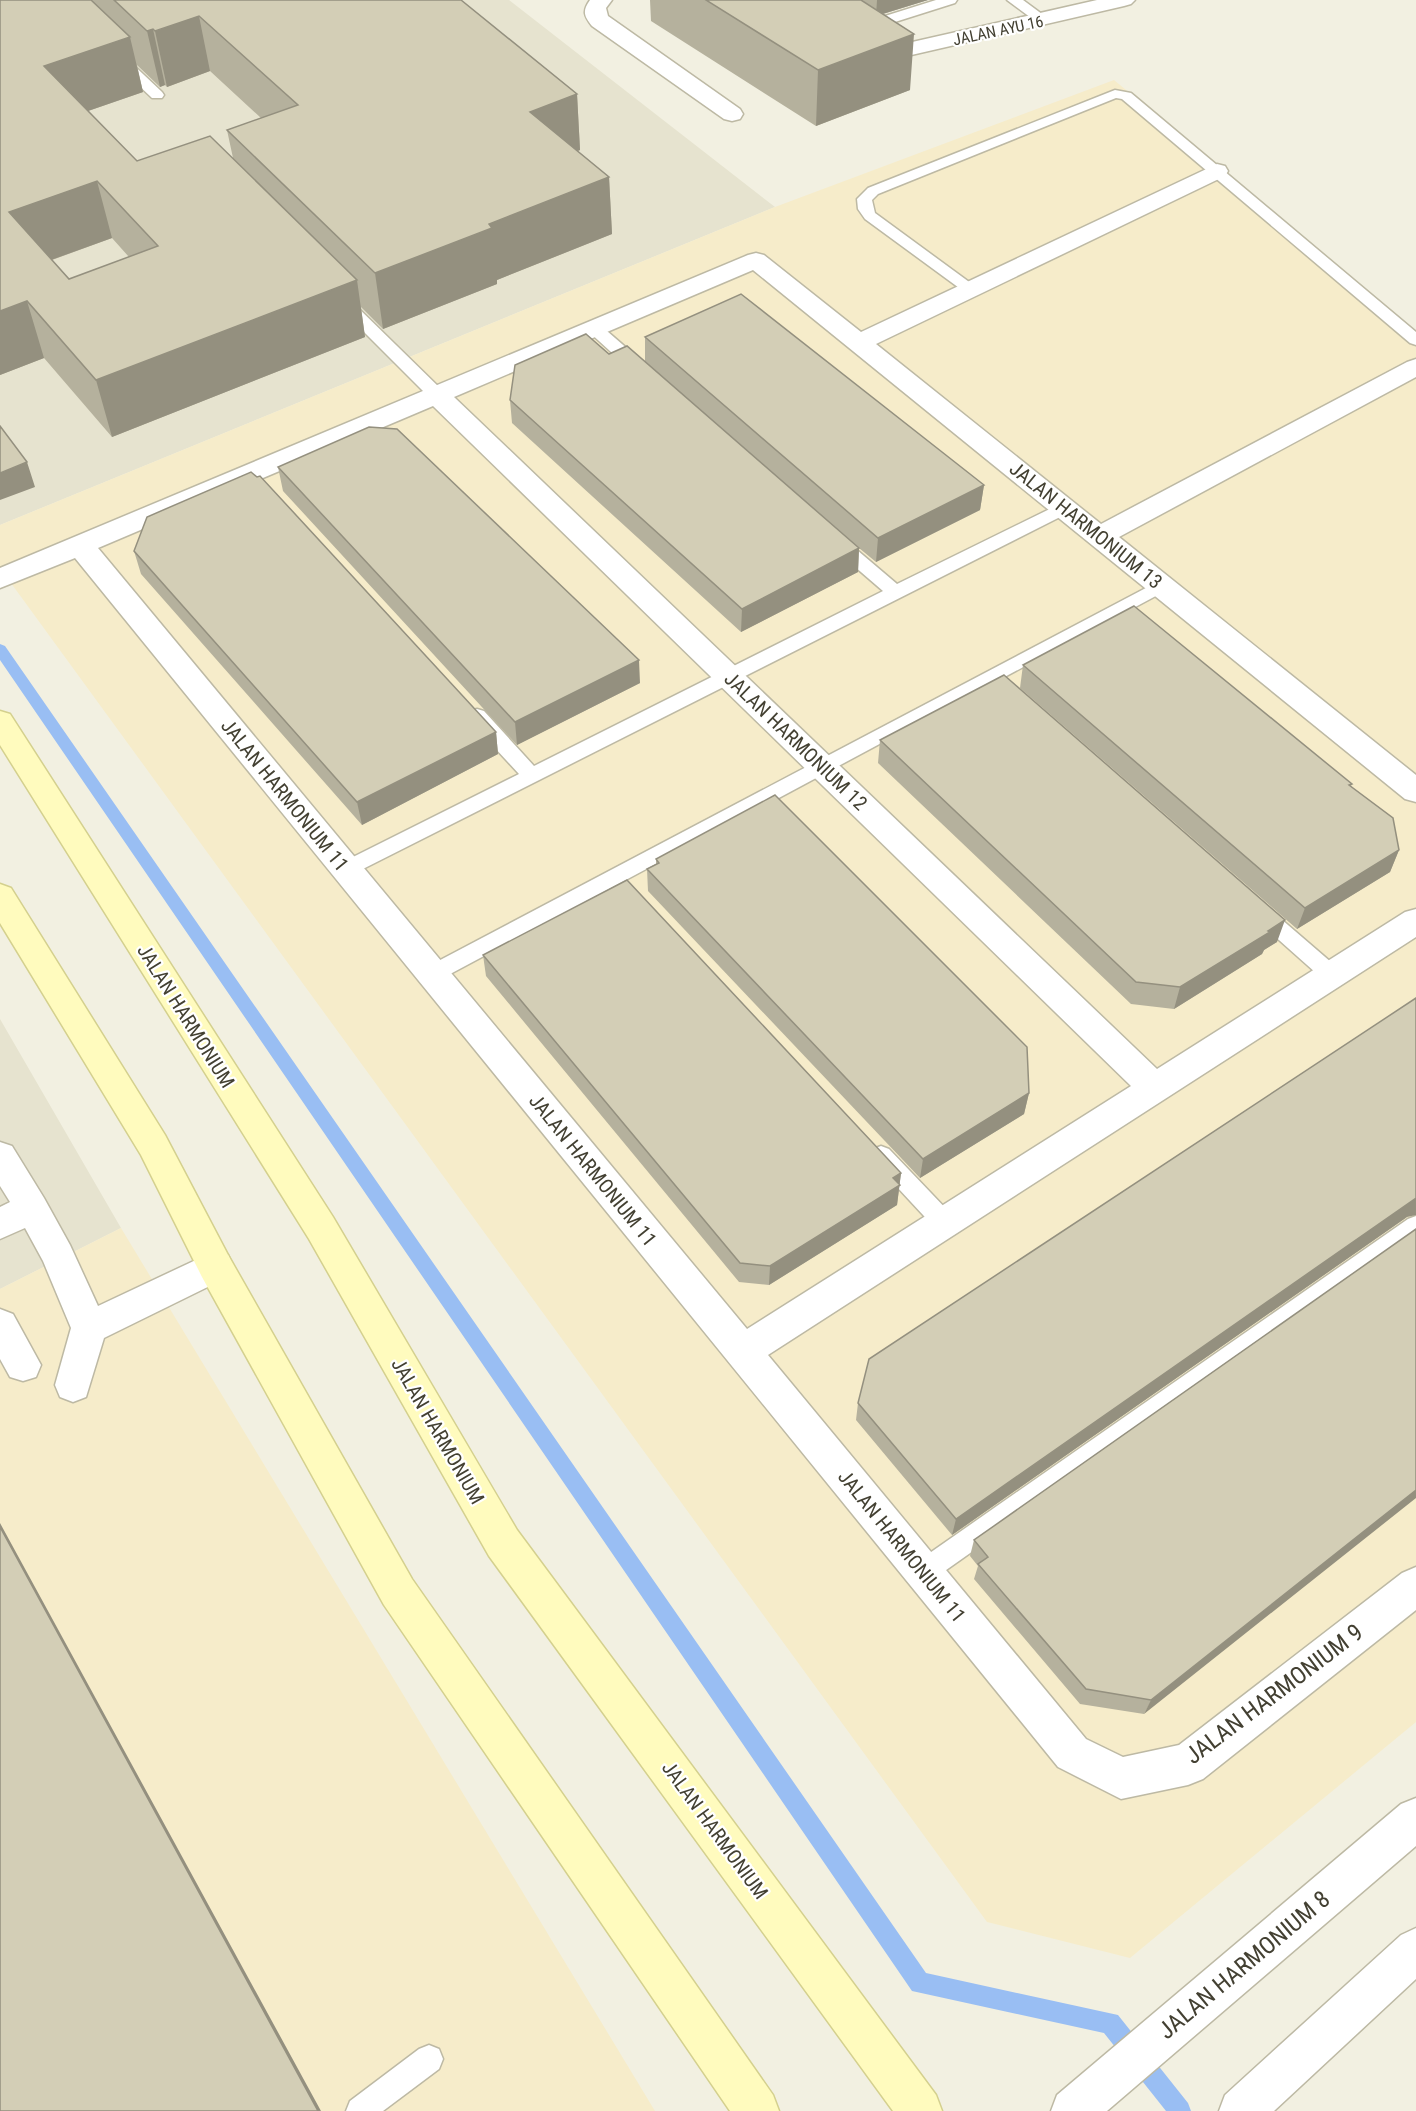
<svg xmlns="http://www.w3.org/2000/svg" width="1416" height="2111" font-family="'Roboto Condensed',sans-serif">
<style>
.residential{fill:#e6e3cf}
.commercial{fill:#f6ecca}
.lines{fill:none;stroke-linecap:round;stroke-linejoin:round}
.stream{fill:#99bef3;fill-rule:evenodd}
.service-casing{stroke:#bdb9a4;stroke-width:3}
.minor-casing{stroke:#bdb9a4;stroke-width:3}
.tertiary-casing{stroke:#bdb9a4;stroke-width:3}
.secondary-casing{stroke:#d4d08e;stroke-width:3}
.service{fill:#fff;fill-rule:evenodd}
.minor{fill:#fff;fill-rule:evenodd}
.tertiary{fill:#fff;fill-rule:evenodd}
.secondary{fill:#fffbbe;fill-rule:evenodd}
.wall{fill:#b5b19d;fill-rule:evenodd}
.shaded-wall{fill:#94907f}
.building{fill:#d3ceb6;stroke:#94907f;stroke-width:1.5;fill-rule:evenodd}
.labels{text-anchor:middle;stroke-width:4.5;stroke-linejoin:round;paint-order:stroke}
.far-street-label{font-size:16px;fill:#434032;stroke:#fff}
.street-label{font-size:20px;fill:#434032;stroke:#fff}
.near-street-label{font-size:24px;fill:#434032;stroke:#fff}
</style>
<rect width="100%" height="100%" fill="#f2f0e1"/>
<path class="residential" d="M 0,0 L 509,0 L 775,207 L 0,525 Z
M 0,1019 L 121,1228 L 0,1289 Z"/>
<path class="commercial" d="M 1114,80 L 1416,331 L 1416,1722 L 1130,1958 L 987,1922 L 0,568 L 0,525 L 775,207 Z
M 121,1228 L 655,2111 L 0,2111 L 0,1289 Z"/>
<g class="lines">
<path class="stream" d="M 0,644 L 5,646 L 926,1973 L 1118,2015 L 1188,2103 L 1191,2111 L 1166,2111 L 1104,2033 L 912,1991 L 0,660 Z"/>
<g class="service-casing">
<path id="service" d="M 936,0 L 957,0 L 955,3 L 876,28 L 866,28 L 864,25 L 866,22 Z
M 1007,0 L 1023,0 L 1050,20 L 1048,23 L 1038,23 Z
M 120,56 L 125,57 L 162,92 L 164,95 L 162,98 L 152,98 L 115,63 L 113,60 Z
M 1115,90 L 1131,93 L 1416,332 L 1416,345 L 1410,343 L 1122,99 L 1116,98 L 878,194 L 872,200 L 875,213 L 976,287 L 979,290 L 976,293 L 966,293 L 865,219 L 858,209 L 857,199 L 868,188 Z
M 344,298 L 350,300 L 443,391 L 445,395 L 443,399 L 431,399 L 338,306 L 336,303 L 338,300 Z
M 594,323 L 600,325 L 645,364 L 647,368 L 645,372 L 633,372 L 588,331 L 586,328 Z
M 1064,502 L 1070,504 L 1073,508 L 1070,512 L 353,874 L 346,876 L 339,874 L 336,869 L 339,864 L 519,774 L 470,721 L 468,716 L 470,711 L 477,709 L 484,711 L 534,766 L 883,591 L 832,547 L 829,543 L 832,539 L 844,539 L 897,584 Z
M 1161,580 L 1167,582 L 1170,586 L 1167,590 L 439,980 L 432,982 L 425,980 L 422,974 L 425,968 Z
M 1260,904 L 1267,907 L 1339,969 L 1342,975 L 1339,981 L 1332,983 L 1325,981 L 1253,917 L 1250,912 L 1253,907 Z
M 881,1146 L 889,1149 L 952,1215 L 955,1222 L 952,1229 L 944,1231 L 936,1229 L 873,1161 L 870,1155 L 873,1149 Z
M 1416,1216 L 1416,1238 L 932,1580 L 923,1584 L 914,1580 L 911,1572 L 914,1564 L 1408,1219 Z
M 429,2045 L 439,2049 L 443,2059 L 439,2069 L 383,2111 L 346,2111 L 350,2101 L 419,2049 Z"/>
</g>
<g class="minor-casing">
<path id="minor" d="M 590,0 L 612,0 L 606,8 L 608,16 L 740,109 L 743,114 L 740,119 L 732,121 L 724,119 L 592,26 C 584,16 582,11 590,0 Z
M 1097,0 L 1135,0 L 1131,4 L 1124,6 L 907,56 L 899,55 L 896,50 L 899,45 Z
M 1217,164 L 1225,166 L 1228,171 L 1225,176 L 876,344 L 1101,524 L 1407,362 L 1416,359 L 1416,377 L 1119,537 L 1416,775 L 1416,802 L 1405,799 L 753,270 L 454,397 L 1157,1069 L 1405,912 L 1416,909 L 1416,937 L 768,1355 L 1086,1739 L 1123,1757 L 1179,1745 L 1402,1573 L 1416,1567 L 1416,1610 L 1203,1779 L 1188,1785 L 1121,1799 L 1058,1767 L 75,558 L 0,588 L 0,568 L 748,255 L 756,253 L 764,255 L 861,332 ZM 433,406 L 1131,1086 L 747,1329 L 98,548 Z
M 0,1142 L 12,1146 L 44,1198 L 70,1245 L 98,1306 L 215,1251 L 228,1255 L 233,1266 L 228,1277 L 104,1338 L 86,1397 L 73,1402 L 60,1397 L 55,1385 L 71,1328 L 43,1261 L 25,1228 L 0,1239 L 0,1207 L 10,1202 L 0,1186 Z
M 0,1309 L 13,1314 L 41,1365 L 36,1377 L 23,1381 L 10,1377 L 0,1359 Z"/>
</g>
<g class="tertiary-casing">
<path id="tertiary" d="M 1416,1798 L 1416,1846 L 1107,2111 L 1051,2111 L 1057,2095 L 1401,1804 Z
M 1416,1928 L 1416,1979 L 1274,2111 L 1219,2111 L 1225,2095 L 1401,1935 Z"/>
</g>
<g class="secondary-casing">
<path id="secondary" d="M 0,711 L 10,714 L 333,1217 L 517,1530 L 936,2095 L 942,2111 L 893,2111 L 489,1556 L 309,1239 L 0,745 Z
M 0,884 L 11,888 L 165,1135 L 228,1255 L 412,1579 L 773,2095 L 779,2111 L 730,2111 L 384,1605 L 202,1277 L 141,1155 L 0,923 Z"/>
</g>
<use href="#service" class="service"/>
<use href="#minor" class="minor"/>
<use href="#tertiary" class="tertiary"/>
<use href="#secondary" class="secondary"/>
</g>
<path class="wall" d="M 0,0 L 461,0 L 577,94 L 580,150 L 578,151 L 609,177 L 612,234 L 497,280 L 497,284 L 383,329 L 361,307 L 365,337 L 112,437 L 44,358 L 0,375 ZM 137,65 L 160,87 L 165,85 L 167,87 L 210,71 L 261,118 L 227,130 L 233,158 L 137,161 L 88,111 L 143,92 ZM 112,238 L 129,257 L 69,279 L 52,260 Z
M 650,0 L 928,0 L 883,14 L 910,90 L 816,126 L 651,21 Z
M 645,337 L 984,485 L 980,510 L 876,562 L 859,548 L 858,572 L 741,632 L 512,423 L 510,400 L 609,354 L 645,361 Z
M 278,467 L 640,683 L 517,745 L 283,491 Z
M 134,551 L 496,732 L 498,754 L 362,825 L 141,574 Z
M 1023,665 L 1352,784 L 1351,786 L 1399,850 L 1390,872 L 1297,929 L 1020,688 Z
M 880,740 L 1277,942 L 1264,950 L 1262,954 L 1174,1009 L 1131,1004 L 878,763 Z
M 656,859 L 1029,1093 L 1024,1114 L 920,1178 L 648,891 L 647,869 L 656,864 Z
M 483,955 L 901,1173 L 897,1205 L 769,1285 L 739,1282 L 486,976 Z
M 1407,1217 L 952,1535 L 856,1420 L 858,1403 Z
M 1416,1229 L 1144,1714 L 1080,1704 L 974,1579 L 978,1566 L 970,1556 L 974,1540 Z"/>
<path class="shaded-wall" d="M 877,0 L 928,0 L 876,16 Z
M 199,16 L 210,71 L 167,87 L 155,31 Z
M 153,29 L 165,85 L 160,87 L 147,31 Z
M 914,34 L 910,90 L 816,126 L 818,70 Z
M 130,37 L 143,92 L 59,121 L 44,66 Z
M 577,94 L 580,150 L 534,168 L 530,112 Z
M 609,177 L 612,234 L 497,280 L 497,284 L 383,329 L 375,273 L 489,224 Z
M 97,181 L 112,238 L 26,269 L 9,212 Z
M 357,280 L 365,337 L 112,437 L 96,380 Z
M 27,301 L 44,358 L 0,375 L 0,311 Z
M 27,462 L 35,487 L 0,500 L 0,473 Z
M 984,485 L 980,510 L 876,562 L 878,538 Z
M 859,548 L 858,572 L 741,632 L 742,609 Z
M 639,660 L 640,683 L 517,745 L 515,722 Z
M 496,732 L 498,754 L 362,825 L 357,802 Z
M 1399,850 L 1390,872 L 1297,929 L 1305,908 Z
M 1285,920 L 1277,942 L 1264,950 L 1262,954 L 1174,1009 L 1180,987 Z
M 1029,1093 L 1024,1114 L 920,1178 L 923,1159 Z
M 901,1173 L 897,1205 L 769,1285 L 770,1266 Z
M 1416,1198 L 1416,1215 L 1407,1217 L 952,1535 L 956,1519 Z
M 1416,1490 L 1416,1498 L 1144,1714 L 1151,1700 Z
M 0,1523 L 321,2111 L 318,2111 L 0,1527 Z"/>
<path class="building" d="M 0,0 L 91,0 L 130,37 L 44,66 L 137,161 L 210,136 L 357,280 L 96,380 L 27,301 L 0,311 ZM 97,181 L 158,246 L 69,279 L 9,212 Z
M 114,0 L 461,0 L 577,94 L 530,112 L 609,177 L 489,224 L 492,228 L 375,273 L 227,130 L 298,105 L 199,16 L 155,31 L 153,29 L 147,31 Z
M 706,0 L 861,0 L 914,34 L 818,70 Z
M 741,294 L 984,485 L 878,538 L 645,337 Z
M 586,334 L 609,354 L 627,346 L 859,548 L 742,609 L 510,400 L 515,365 Z
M 0,426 L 27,462 L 0,473 Z
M 369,427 L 397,429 L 639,660 L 515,722 L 278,467 Z
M 251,472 L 257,477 L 260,476 L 496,732 L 357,802 L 134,551 L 147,517 Z
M 1134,606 L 1352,784 L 1349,785 L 1393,818 L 1399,850 L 1305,908 L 1023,665 Z
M 1004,675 L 1285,920 L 1268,931 L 1270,932 L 1180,987 L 1136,982 L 880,740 Z
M 775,795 L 1027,1047 L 1029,1093 L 923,1159 L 647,869 L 659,863 L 656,859 Z
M 627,880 L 901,1173 L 893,1178 L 900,1185 L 770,1266 L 740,1263 L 483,955 Z
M 1416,998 L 1416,1198 L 956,1519 L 858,1403 L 869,1359 Z
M 1416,1229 L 1416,1490 L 1151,1700 L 1086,1689 L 978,1564 L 988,1557 L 974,1540 Z
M 0,1527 L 318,2111 L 0,2111 Z"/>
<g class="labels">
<g class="far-street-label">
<text transform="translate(998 30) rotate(-12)" y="6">JALAN AYU 16</text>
</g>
<g class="street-label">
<text transform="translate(1086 525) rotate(39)" y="7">JALAN HARMONIUM 13</text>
<text transform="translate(796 741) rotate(44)" y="7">JALAN HARMONIUM 12</text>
<text transform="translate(285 795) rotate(51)" y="7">JALAN HARMONIUM 11</text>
<text transform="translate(186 1016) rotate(58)" y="7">JALAN HARMONIUM</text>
<text transform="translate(593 1170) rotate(51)" y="7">JALAN HARMONIUM 11</text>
<text transform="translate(438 1431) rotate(60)" y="7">JALAN HARMONIUM</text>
<text transform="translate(902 1546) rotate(51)" y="7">JALAN HARMONIUM 11</text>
<text transform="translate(715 1830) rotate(54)" y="7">JALAN HARMONIUM</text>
</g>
<g class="near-street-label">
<text transform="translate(1274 1694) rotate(-37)" y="8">JALAN HARMONIUM 9</text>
<text transform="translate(1244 1965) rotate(-40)" y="8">JALAN HARMONIUM 8</text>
</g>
</g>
</svg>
